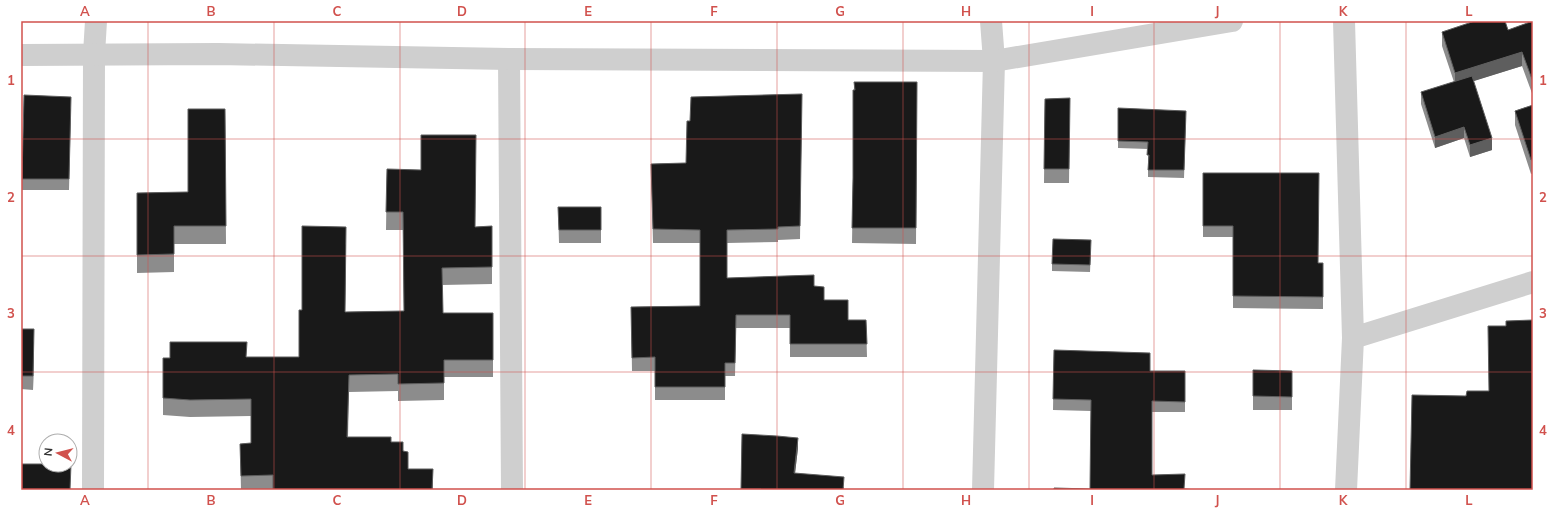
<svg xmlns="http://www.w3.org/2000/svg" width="1554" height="511" font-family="Mulish,sans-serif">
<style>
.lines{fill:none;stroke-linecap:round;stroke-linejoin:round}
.minor{stroke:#cfcfcf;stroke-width:22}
.tertiary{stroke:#cfcfcf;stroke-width:22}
.wall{fill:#8c8c8c}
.shaded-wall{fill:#5e5e5e}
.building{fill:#191919;stroke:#5e5e5e}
.grid{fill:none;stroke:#d1514d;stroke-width:1;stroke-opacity:0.55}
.neatline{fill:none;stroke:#d1514d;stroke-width:1.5}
.grid-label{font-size:13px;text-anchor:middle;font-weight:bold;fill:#d1514d}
</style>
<rect width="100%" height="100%" fill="#fff"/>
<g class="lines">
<path class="minor" d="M 1344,21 L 1353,338 L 1346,490
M 509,59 L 512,490
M 1353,338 L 1533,282
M 93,490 L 94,54 L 96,21
M 983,490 L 994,61 L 991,21"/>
<path class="tertiary" d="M 21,55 L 218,54 L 509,59 L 994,61 L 1232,21"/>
</g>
<path class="wall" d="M 520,21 L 548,21 L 520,22 Z
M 1533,21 L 1533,96 L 1522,66 L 1473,81 L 1492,150 L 1470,157 L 1464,138 L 1435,148 L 1421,104 L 1421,92 L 1454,82 L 1442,46 L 1442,32 L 1508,30 Z
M 854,82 L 917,82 L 916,244 L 852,243 L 853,180 Z
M 802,94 L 800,239 L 778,240 L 778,242 L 727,243 L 727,278 L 814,286 L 824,300 L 848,320 L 866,320 L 867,357 L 790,357 L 790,328 L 736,328 L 735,376 L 725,376 L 725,400 L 655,400 L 655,371 L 632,371 L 631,307 L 700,306 L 700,243 L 653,243 L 651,164 L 686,163 L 690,121 Z
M 1070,98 L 1069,183 L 1044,183 L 1045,99 Z
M 1533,105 L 1533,173 L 1531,174 L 1515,125 L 1515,111 Z
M 71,108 L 69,190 L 22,190 L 22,179 Z
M 1118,108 L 1186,118 L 1184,178 L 1148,177 L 1148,149 L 1118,148 Z
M 225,109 L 226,244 L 174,244 L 174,272 L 137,273 L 137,193 L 188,192 Z
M 387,169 L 475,227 L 492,226 L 492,284 L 442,285 L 443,313 L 493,313 L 493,377 L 444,377 L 444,400 L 398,401 L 398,391 L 349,392 L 348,437 L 391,442 L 403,451 L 408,469 L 433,469 L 433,490 L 241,490 L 240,444 L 251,443 L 251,416 L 190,417 L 163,415 L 163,358 L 299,357 L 302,310 L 346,244 L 345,312 L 404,311 L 403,230 L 386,230 Z
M 1203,173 L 1318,263 L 1323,263 L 1323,309 L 1233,308 L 1233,237 L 1203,237 Z
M 558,207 L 601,207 L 601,243 L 559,243 Z
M 1091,248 L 1090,272 L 1052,271 L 1052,264 Z
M 21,329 L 34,342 L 33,390 L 21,389 Z
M 1054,350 L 1150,371 L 1185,382 L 1185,412 L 1152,412 L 1090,489 L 1091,411 L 1053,410 Z
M 1253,370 L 1292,371 L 1292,410 L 1253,410 Z
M 742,434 L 798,448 L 795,473 L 844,487 L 843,490 L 741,490 Z"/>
<path class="shaded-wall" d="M 1522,52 L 1522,66 L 1455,87 L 1455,73 Z
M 1464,127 L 1464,138 L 1435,148 L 1435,137 Z
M 1492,138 L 1492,150 L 1470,157 L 1470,145 Z
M 34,329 L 34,342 L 33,390 L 33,376 Z
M 798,438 L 798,448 L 794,482 L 794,473 Z"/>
<path class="building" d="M 1475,21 L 1505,21 L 1508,30 L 1533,21 L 1533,82 L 1522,52 L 1455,73 L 1442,32 Z
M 1472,76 L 1492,138 L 1470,145 L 1464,127 L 1435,137 L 1421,92 Z
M 854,82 L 917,82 L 916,228 L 852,228 L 853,178 L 853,90 L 855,90 Z
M 802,94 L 800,226 L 778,227 L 778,229 L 727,230 L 727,278 L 814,275 L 814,286 L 824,287 L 824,300 L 848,300 L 848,320 L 866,320 L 867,344 L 790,344 L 790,315 L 736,315 L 735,363 L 725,363 L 725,387 L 655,387 L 655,357 L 632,358 L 631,307 L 700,306 L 700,230 L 653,229 L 651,164 L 686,163 L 687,121 L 690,121 L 691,97 Z
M 24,95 L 71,97 L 69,179 L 22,179 Z
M 1070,98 L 1069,169 L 1044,169 L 1045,99 Z
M 1533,105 L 1533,160 L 1531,160 L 1515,111 Z
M 1118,108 L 1186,111 L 1184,170 L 1148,170 L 1149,155 L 1147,155 L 1148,142 L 1118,141 Z
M 188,109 L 225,109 L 226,226 L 174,226 L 174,254 L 137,255 L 137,193 L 188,192 Z
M 421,135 L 476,135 L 475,227 L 492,226 L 492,267 L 442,268 L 443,313 L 493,313 L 493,360 L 444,360 L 444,383 L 398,384 L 398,374 L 349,375 L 347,437 L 391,437 L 391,442 L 403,442 L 403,451 L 408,452 L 408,469 L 433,469 L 432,490 L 273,490 L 273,475 L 241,476 L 240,444 L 251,443 L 251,399 L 190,400 L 163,398 L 163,358 L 170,358 L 170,342 L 247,342 L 246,357 L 299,357 L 299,310 L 302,310 L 302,226 L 346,227 L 345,312 L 404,311 L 403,212 L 386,212 L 387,169 L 421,170 Z
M 1203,173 L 1319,173 L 1318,263 L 1323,263 L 1323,297 L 1233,296 L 1233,226 L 1203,226 Z
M 558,207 L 601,207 L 601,230 L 559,230 Z
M 1053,239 L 1091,240 L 1090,265 L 1052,264 Z
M 1533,320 L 1533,490 L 1410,490 L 1412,395 L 1466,396 L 1467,391 L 1489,391 L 1488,326 L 1506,326 L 1506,321 Z
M 21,329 L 34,329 L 33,376 L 21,376 Z
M 1054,350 L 1150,353 L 1150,371 L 1185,371 L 1185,402 L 1152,401 L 1152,475 L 1185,474 L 1184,489 L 1198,490 L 1054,490 L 1054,488 L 1090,489 L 1091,400 L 1053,399 Z
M 1253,370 L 1292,371 L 1292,397 L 1253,396 Z
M 742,434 L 777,436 L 798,438 L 794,473 L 844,477 L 843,490 L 761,490 L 761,489 L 741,489 Z
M 21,464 L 46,464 L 46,465 L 70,465 L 71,464 L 70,490 L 21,490 Z"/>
<path class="grid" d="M 148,21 L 148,490M 274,21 L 274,490M 400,21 L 400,490M 525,21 L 525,490M 651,21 L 651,490M 777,21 L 777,490M 903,21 L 903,490M 1029,21 L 1029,490M 1154,21 L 1154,490M 1280,21 L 1280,490M 1406,21 L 1406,490M 21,139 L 1533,139M 21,256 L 1533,256M 21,372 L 1533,372"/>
<rect width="1554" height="511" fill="none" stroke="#ffffff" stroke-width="44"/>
<g transform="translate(58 453) rotate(277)"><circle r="19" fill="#ffffff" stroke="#adadad"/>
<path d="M0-3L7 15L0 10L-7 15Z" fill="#d1514d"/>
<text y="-6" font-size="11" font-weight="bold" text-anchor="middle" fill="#323232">N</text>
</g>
<rect x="22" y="22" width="1510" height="467" class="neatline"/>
<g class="grid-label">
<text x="85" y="16">A</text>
<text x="211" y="16">B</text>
<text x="337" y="16">C</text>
<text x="462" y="16">D</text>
<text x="588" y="16">E</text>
<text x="714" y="16">F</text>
<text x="840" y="16">G</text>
<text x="966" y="16">H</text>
<text x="1092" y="16">I</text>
<text x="1217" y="16">J</text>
<text x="1343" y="16">K</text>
<text x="1469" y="16">L</text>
<text x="11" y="85">1</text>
<text x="1543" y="85">1</text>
<text x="11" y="202">2</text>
<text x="1543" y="202">2</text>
<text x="11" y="318">3</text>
<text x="1543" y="318">3</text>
<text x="11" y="435">4</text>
<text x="1543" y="435">4</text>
<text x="85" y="505">A</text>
<text x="211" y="505">B</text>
<text x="337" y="505">C</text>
<text x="462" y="505">D</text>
<text x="588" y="505">E</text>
<text x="714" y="505">F</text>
<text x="840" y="505">G</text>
<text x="966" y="505">H</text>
<text x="1092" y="505">I</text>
<text x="1217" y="505">J</text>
<text x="1343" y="505">K</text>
<text x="1469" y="505">L</text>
</g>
</svg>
